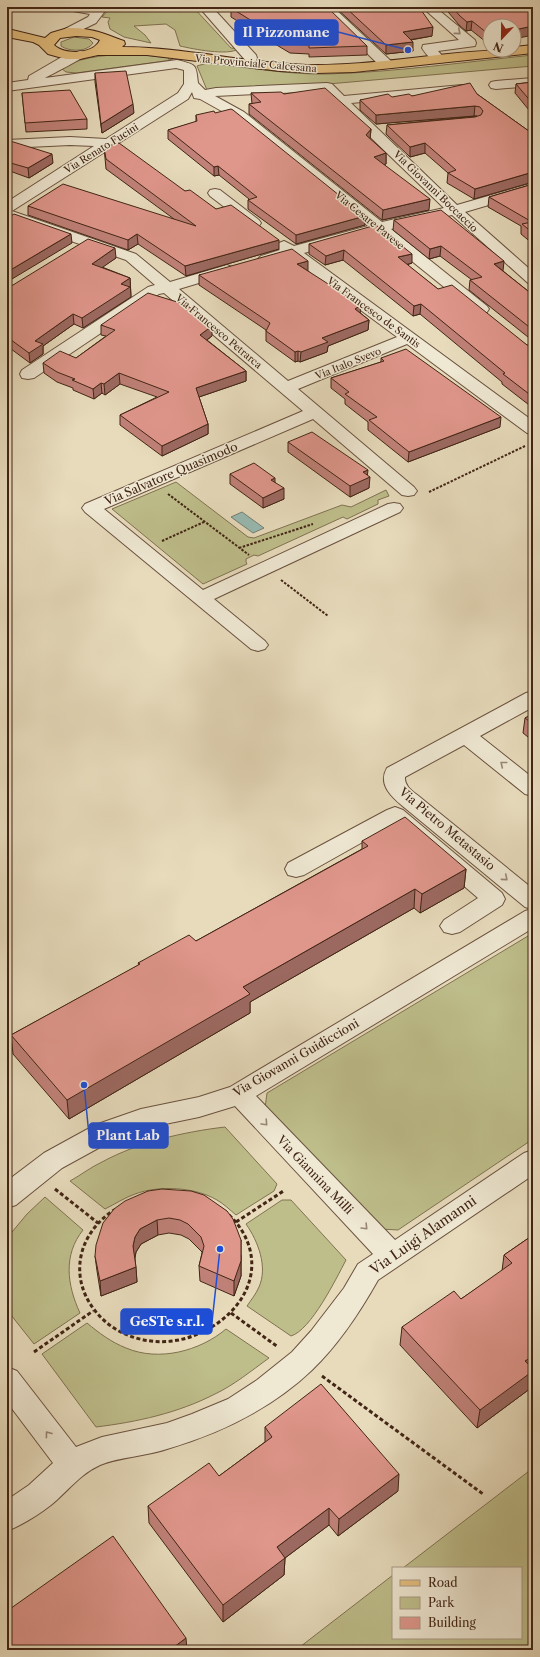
<svg xmlns="http://www.w3.org/2000/svg" width="540" height="1657" font-family="'Libre Caslon Text',serif">
<style>
.green{fill:#bebe8b;stroke:#807250}
.water{fill:#97bbb3;stroke:#757f74}
.lines{fill:none;stroke-linecap:round;stroke-linejoin:round}
.minor-casing{stroke:#6b523f;stroke-width:2}
.major-casing{stroke:#422515;stroke-width:2}
.path-far1{stroke:#422515;stroke-width:2;stroke-dasharray:2.5 1.5;stroke-linecap:butt}
.path{stroke:#422515;stroke-width:3;stroke-dasharray:4 2.5;stroke-linecap:butt}
.minor{fill:#efe8d3;fill-rule:evenodd}
.major{fill:#e4be7e;fill-rule:evenodd}
.wall{fill:#c08178;stroke:#422515}
.shaded-wall{fill:#9c6961;stroke:#422515}
.building{fill:#df968b;stroke:#422515}
.oneway{stroke:#988674}
.labels{text-anchor:middle;stroke-width:3;stroke-linejoin:round;paint-order:stroke}
.far-street-label{font-size:10px;fill:#422515;stroke:#efe8d3}
.street-label{font-size:12px;fill:#422515;stroke:#efe8d3}
.near-street-label{font-size:14px;fill:#422515;stroke:#efe8d3}
.leader{fill:none;stroke:#1d4ed8;stroke-width:1.5}
.callout-dot{fill:#1d4ed8;stroke:#efe8d3;stroke-width:1.5}
.callout{fill:#1d4ed8;stroke:#1d4ed8;stroke-width:1.5}
.callout-label{font-size:13px;text-anchor:middle;font-weight:bold;fill:#fff}
</style>
<rect width="100%" height="100%" fill="#e7dbbc"/>
<filter id="stains"><feTurbulence type="fractalNoise" baseFrequency=".005" numOctaves="4"/><feColorMatrix values="0 0 0 0 .2 0 0 0 0 .09 0 0 0 0 .02 0 0 0 .5 -.17"/></filter>
<radialGradient id="worn" r=".72"><stop offset=".6" stop-color="#630" stop-opacity="0"/><stop offset="1" stop-color="#630" stop-opacity=".3"/></radialGradient>
<path class="green" d="M 111,7 L 193,7 L 231,48 L 238,49 C 228,56 193,49 180,46 L 175,30 L 166,24 L 134,26 L 145,35 L 151,43 L 124,37 L 110,29 L 108,22 L 110,18 L 102,17 Z
M 74,37 L 89,39 L 93,43 C 87,52 70,52 61,46 L 61,42 Z
M 136,54 L 169,58 L 168,59 L 173,60 L 76,73 L 66,72 L 62,69 L 63,67 C 86,55 111,55 136,54 Z
M 533,55 L 533,66 L 328,84 L 207,90 L 197,66 L 207,63 C 247,67 288,75 328,74 C 396,72 465,62 533,55 Z
M 176,482 L 248,537 L 254,538 L 342,505 L 351,507 L 386,490 L 389,496 L 378,500 L 378,504 L 347,519 L 343,517 L 258,556 L 254,555 L 246,559 L 246,562 L 247,564 L 203,584 L 112,509 Z
M 533,933 L 533,1139 L 398,1230 L 381,1229 L 265,1108 L 267,1093 Z
M 225,1127 L 277,1184 L 274,1191 L 236,1215 C 230,1210 224,1204 217,1200 C 195,1187 159,1185 135,1194 C 124,1198 115,1204 105,1209 L 70,1181 C 81,1175 91,1167 102,1162 C 139,1142 183,1132 225,1127 Z
M 45,1197 L 83,1230 C 63,1255 67,1285 80,1313 L 34,1344 L 7,1310 L 7,1238 L 27,1214 Z
M 282,1200 L 291,1200 L 346,1260 C 336,1279 311,1330 291,1336 L 247,1306 C 251,1300 256,1294 259,1287 C 268,1267 258,1241 246,1224 Z
M 87,1323 C 99,1333 111,1342 126,1348 C 159,1362 200,1351 226,1329 L 269,1358 C 251,1371 234,1385 215,1394 C 178,1413 137,1422 96,1427 L 42,1354 Z
M 533,1468 L 533,1650 L 296,1650 L 393,1575 L 393,1638 L 521,1638 L 521,1568 L 403,1568 Z"/>
<path class="water" d="M 242,512 L 264,528 L 253,533 L 231,517 Z"/>
<g class="lines">
<g class="minor-casing">
<path id="minor" d="M 72,7 L 108,7 L 96,23 L 67,37 L 63,36 L 61,33 L 63,30 L 88,17 L 90,14 L 73,11 Z
M 199,7 L 212,7 L 256,55 L 257,58 L 256,61 L 246,61 Z
M 320,7 L 333,7 L 392,62 L 393,65 L 392,68 L 382,68 Z
M 422,7 L 435,7 L 475,40 L 476,43 L 475,46 L 438,51 L 445,59 L 444,62 C 434,64 427,56 422,48 L 423,45 L 459,40 Z
M 80,51 L 85,52 L 86,55 C 84,58 52,74 45,78 L 177,60 C 196,65 196,63 198,83 L 205,90 L 216,88 L 327,83 L 332,84 L 344,96 L 462,85 L 467,86 L 469,89 L 467,92 L 462,93 L 351,103 L 457,205 L 533,183 L 533,192 L 465,212 L 533,272 L 533,285 L 528,283 L 452,215 L 391,229 L 487,306 L 489,309 L 487,312 L 481,314 L 475,312 L 377,233 L 304,253 L 533,421 L 533,434 L 527,433 L 407,344 L 298,389 L 414,487 L 417,491 L 414,495 L 408,496 L 402,495 L 313,419 L 104,509 L 203,590 L 388,504 L 394,503 L 400,504 L 403,508 L 400,512 L 214,599 L 265,641 L 268,645 L 265,649 L 258,651 L 251,649 L 85,512 L 82,508 L 85,504 L 303,411 L 164,293 L 159,294 L 34,378 L 28,379 L 22,378 L 20,374 L 22,370 L 148,287 L 155,285 L 126,260 L 7,219 L 7,202 L 94,146 L 70,145 L 7,148 L 7,140 L 70,137 L 106,139 L 178,93 L 184,84 L 184,70 L 176,68 L 7,91 L 7,83 L 28,80 L 29,76 L 60,58 ZM 324,91 L 335,103 L 444,208 L 382,222 L 244,112 L 215,96 ZM 192,92 L 194,98 L 200,99 L 234,118 L 368,226 L 294,246 L 284,241 L 279,243 L 276,246 L 280,250 L 261,256 L 258,259 L 261,262 L 266,264 L 289,257 L 397,337 L 288,381 L 179,289 L 232,273 L 235,270 L 232,267 L 227,265 L 170,282 L 136,254 L 12,211 L 188,99 Z
M 533,78 L 533,86 L 496,89 L 491,88 L 489,85 L 491,82 L 496,81 Z
M 215,189 L 220,190 L 259,220 L 261,223 L 259,226 L 254,227 L 249,226 L 210,196 L 208,193 L 210,190 Z
M 533,691 L 533,707 L 480,736 L 533,778 L 533,796 L 525,794 L 464,745 L 405,777 C 404,787 414,792 421,798 L 533,889 L 533,928 L 256,1096 L 395,1240 L 524,1153 L 533,1150 L 533,1175 L 378,1280 C 360,1312 338,1345 312,1370 C 271,1409 221,1433 167,1449 C 147,1456 119,1457 100,1465 C 80,1474 68,1491 51,1505 C 38,1515 22,1525 7,1531 L 7,1500 L 29,1485 L 53,1463 L 7,1402 L 7,1367 L 17,1371 L 76,1447 L 102,1437 L 167,1423 L 192,1414 L 228,1399 L 257,1380 L 292,1352 L 311,1331 L 344,1288 L 358,1264 L 373,1254 L 235,1106 L 199,1117 L 141,1129 L 113,1140 L 62,1168 L 16,1205 L 7,1208 L 7,1181 L 44,1153 L 95,1125 L 141,1109 L 199,1097 L 230,1087 L 525,911 L 532,909 L 525,907 L 405,808 C 393,798 377,785 387,768 L 526,693 Z
M 395,807 L 403,810 L 502,893 L 505,899 L 502,905 L 460,932 L 452,934 L 444,932 L 440,926 L 444,920 L 478,898 L 393,825 L 304,875 L 296,877 L 288,875 L 285,869 L 288,863 L 387,810 Z"/>
</g>
<g class="major-casing">
<path id="major" d="M 68,28 C 89,27 105,34 124,41 L 125,44 L 122,47 C 187,47 252,65 318,65 C 384,65 449,50 514,50 L 514,47 L 533,45 L 533,53 L 354,72 L 317,73 L 280,71 L 147,55 L 98,55 L 80,59 L 66,59 L 48,54 L 39,45 L 33,42 L 7,37 L 8,29 L 45,38 L 51,33 ZM 76,36 L 92,37 L 100,40 C 93,55 64,55 54,45 L 60,38 Z"/>
</g>
<path class="path-far1" d="M 429,492 L 525,446
M 168,494 L 249,555
M 162,541 L 204,522
M 239,548 L 313,524
M 281,580 L 328,616"/>
<path class="path" d="M 55,1189 L 98,1223
M 162,1194 C 183,1195 205,1198 223,1210 C 235,1219 244,1231 249,1246 C 264,1295 216,1336 172,1341 C 149,1344 124,1337 107,1323 C 69,1291 71,1241 111,1212 C 126,1202 144,1197 162,1194 Z
M 236,1222 L 285,1190
M 231,1313 L 278,1347
M 34,1352 L 93,1311
M 322,1376 L 483,1494"/>
<use href="#minor" class="minor"/>
<use href="#major" class="major"/>
</g>
<path class="wall" d="M 335,7 L 419,7 L 432,36 L 411,40 L 413,51 L 386,54 Z
M 444,7 L 533,7 L 486,42 L 471,30 L 466,31 L 459,25 Z
M 231,8 L 367,46 L 367,55 L 309,57 L 309,54 L 290,53 L 270,41 L 270,37 L 265,38 L 231,17 Z
M 95,73 L 134,113 L 102,133 L 95,82 Z
M 533,82 L 533,115 L 515,93 L 516,84 Z
M 22,93 L 87,119 L 87,129 L 26,132 Z
M 251,93 L 284,94 L 371,129 L 370,139 L 386,153 L 386,164 L 384,164 L 429,210 L 382,220 L 249,114 L 249,104 L 252,104 Z
M 477,94 L 533,134 L 474,199 L 447,183 L 448,173 L 425,153 L 410,157 L 386,134 L 387,125 L 477,116 L 474,116 L 376,124 L 360,110 L 360,100 L 412,96 Z
M 196,115 L 365,225 L 296,244 L 248,209 L 248,200 L 249,199 L 219,175 L 214,176 L 168,139 L 168,130 L 196,122 Z
M 7,140 L 53,163 L 29,178 L 7,170 Z
M 104,147 L 185,191 L 216,209 L 279,249 L 186,276 L 138,244 L 128,250 L 28,215 L 28,206 L 174,219 L 106,169 Z
M 533,184 L 533,244 L 521,234 L 521,226 L 488,207 L 489,197 Z
M 394,220 L 503,271 L 533,295 L 533,341 L 469,290 L 470,280 L 472,280 L 440,256 L 429,259 L 393,230 Z
M 309,244 L 412,263 L 407,265 L 438,289 L 527,345 L 533,347 L 533,408 L 502,384 L 502,382 L 420,314 L 413,316 L 343,260 L 325,265 L 309,254 Z
M 116,258 L 102,267 L 130,278 L 131,297 L 83,328 L 74,324 L 43,346 L 43,354 L 30,363 L 7,346 L 7,287 Z
M 308,271 L 369,320 L 368,330 L 328,346 L 327,352 L 300,362 L 298,361 L 295,362 L 266,341 L 266,330 L 199,285 L 199,275 Z
M 101,325 L 212,336 L 207,340 L 246,371 L 246,381 L 199,397 L 208,424 L 208,434 L 162,456 L 120,425 L 120,415 L 157,397 L 120,384 L 105,395 L 102,393 L 94,399 L 73,390 L 73,388 L 57,382 L 44,373 L 43,363 L 76,358 L 106,336 L 101,335 Z
M 381,358 L 500,427 L 408,462 L 368,430 L 368,422 L 345,404 L 345,399 L 331,388 L 331,378 L 381,362 Z
M 288,442 L 367,476 L 369,488 L 350,497 L 288,452 Z
M 230,474 L 275,482 L 284,499 L 263,508 L 230,484 Z
M 533,714 L 533,741 L 523,733 L 525,718 Z
M 362,841 L 466,869 L 464,888 L 420,913 L 414,908 L 250,1002 L 250,1013 L 69,1119 L 13,1054 L 11,1035 L 139,965 L 138,963 L 196,941 L 362,849 Z
M 148,1191 L 241,1255 L 241,1276 L 234,1296 L 200,1281 L 199,1266 L 202,1253 L 202,1252 L 189,1239 L 181,1235 L 169,1233 L 158,1235 L 141,1244 L 136,1252 L 135,1258 L 137,1282 L 101,1296 L 97,1271 L 95,1256 Z
M 533,1235 L 531,1388 L 477,1428 L 400,1345 L 402,1327 L 461,1299 L 502,1271 L 504,1255 Z
M 265,1427 L 398,1491 L 338,1536 L 329,1525 L 285,1558 L 284,1575 L 223,1622 L 149,1523 L 148,1506 L 219,1476 L 265,1442 Z"/>
<path class="shaded-wall" d="M 222,7 L 228,7 L 222,9 Z
M 472,21 L 471,30 L 466,31 L 467,22 Z
M 533,26 L 533,35 L 514,39 L 514,30 Z
M 271,27 L 270,32 L 270,37 L 265,38 L 265,29 Z
M 433,27 L 432,36 L 402,41 L 403,32 Z
M 487,33 L 490,33 L 490,42 L 486,42 Z
M 413,42 L 413,51 L 386,54 L 386,45 Z
M 133,104 L 134,113 L 102,133 L 101,124 Z
M 475,106 L 474,116 L 376,124 L 376,115 Z
M 371,129 L 370,139 L 366,135 Z
M 425,143 L 425,153 L 410,157 L 410,147 Z
M 386,153 L 386,164 L 374,167 L 374,157 Z
M 52,154 L 53,163 L 29,178 L 28,168 Z
M 218,166 L 219,175 L 214,176 L 214,167 Z
M 533,172 L 533,182 L 474,199 L 475,189 Z
M 430,199 L 429,210 L 382,220 L 383,210 Z
M 365,216 L 365,225 L 296,244 L 296,235 Z
M 71,234 L 72,243 L 7,282 L 7,272 Z
M 137,234 L 138,244 L 128,250 L 128,240 Z
M 279,240 L 279,249 L 186,276 L 185,266 Z
M 441,246 L 440,256 L 429,259 L 430,249 Z
M 115,248 L 116,258 L 93,274 L 92,264 Z
M 344,250 L 343,260 L 325,265 L 326,256 Z
M 412,254 L 412,263 L 397,267 L 398,257 Z
M 308,261 L 308,271 L 297,264 Z
M 504,261 L 503,271 L 494,264 Z
M 130,278 L 131,297 L 83,328 L 82,318 L 121,284 Z
M 421,304 L 420,314 L 413,316 L 414,306 Z
M 361,305 L 360,315 L 355,309 Z
M 73,314 L 74,324 L 43,346 L 43,354 L 30,363 L 29,353 L 35,341 Z
M 369,320 L 368,330 L 328,346 L 327,352 L 300,362 L 301,352 L 322,338 Z
M 212,326 L 212,336 L 200,345 L 200,335 Z
M 298,351 L 298,361 L 295,362 L 295,352 Z
M 246,371 L 246,381 L 196,398 L 196,388 Z
M 119,373 L 120,384 L 105,395 L 104,384 Z
M 101,383 L 102,393 L 94,399 L 93,389 Z
M 501,417 L 500,427 L 408,462 L 409,452 Z
M 208,424 L 208,434 L 162,456 L 162,446 Z
M 368,470 L 367,478 L 370,477 L 369,488 L 350,497 L 350,486 L 363,472 Z
M 275,478 L 275,488 L 271,480 Z
M 284,488 L 284,499 L 263,508 L 263,498 Z
M 466,869 L 464,888 L 420,913 L 422,894 Z
M 415,889 L 414,908 L 250,1002 L 250,1013 L 69,1119 L 67,1100 L 243,987 Z
M 157,1220 L 158,1235 L 141,1244 L 136,1252 L 134,1261 L 133,1246 L 135,1237 L 140,1229 Z
M 241,1240 L 241,1276 L 234,1296 L 234,1281 Z
M 136,1267 L 137,1282 L 101,1296 L 100,1281 Z
M 533,1356 L 533,1375 L 531,1388 L 477,1428 L 480,1410 L 525,1361 Z
M 399,1474 L 398,1491 L 338,1536 L 339,1519 Z
M 329,1508 L 329,1525 L 285,1558 L 284,1575 L 223,1622 L 223,1605 L 277,1547 Z
M 186,1638 L 187,1650 L 170,1650 Z"/>
<path class="building" d="M 236,7 L 327,7 L 367,46 L 309,48 L 309,45 L 290,44 L 270,32 L 271,27 L 265,29 L 231,8 Z
M 345,7 L 419,7 L 433,27 L 403,32 L 413,42 L 386,45 Z
M 452,7 L 533,7 L 533,26 L 514,30 L 514,26 L 490,26 L 490,33 L 487,33 L 472,21 L 467,22 L 460,16 Z
M 126,71 L 133,104 L 101,124 L 95,73 Z
M 533,82 L 533,104 L 516,84 Z
M 470,83 L 477,94 L 533,134 L 533,172 L 475,189 L 448,173 L 456,170 L 425,143 L 410,147 L 387,125 L 475,117 L 481,115 L 483,111 L 480,107 L 475,106 L 376,115 L 360,100 L 388,94 L 392,97 L 409,94 L 412,96 Z
M 325,88 L 371,129 L 366,135 L 386,153 L 374,157 L 430,199 L 383,210 L 249,104 L 261,102 L 251,93 L 281,92 L 284,94 Z
M 70,90 L 87,119 L 25,123 L 22,93 Z
M 231,109 L 233,110 L 365,216 L 296,235 L 248,200 L 257,197 L 218,166 L 214,167 L 168,130 L 197,121 L 196,115 L 214,111 L 215,113 Z
M 7,140 L 52,154 L 28,168 L 7,162 Z
M 119,143 L 185,191 L 190,190 L 216,209 L 231,205 L 279,240 L 185,266 L 137,234 L 128,240 L 28,206 L 63,184 L 196,226 L 106,159 L 104,147 Z
M 533,184 L 533,233 L 522,224 L 532,222 L 489,197 Z
M 441,210 L 504,261 L 494,264 L 533,295 L 533,330 L 470,280 L 482,277 L 441,246 L 430,249 L 394,220 Z
M 14,214 L 71,234 L 7,272 L 7,216 L 9,217 Z
M 376,225 L 412,254 L 398,257 L 438,289 L 452,285 L 527,345 L 533,347 L 533,397 L 503,374 L 505,373 L 421,304 L 414,306 L 344,250 L 326,256 L 309,244 Z
M 88,239 L 115,248 L 92,264 L 130,278 L 121,284 L 130,287 L 82,318 L 73,314 L 35,341 L 43,344 L 29,353 L 7,337 L 7,287 L 13,285 Z
M 292,249 L 308,261 L 297,264 L 361,305 L 355,309 L 369,320 L 322,338 L 328,342 L 301,352 L 298,351 L 295,352 L 266,331 L 270,323 L 199,275 Z
M 148,293 L 187,305 L 212,326 L 200,335 L 246,371 L 196,388 L 208,424 L 162,446 L 120,415 L 169,392 L 119,373 L 104,384 L 101,383 L 93,389 L 72,380 L 75,379 L 57,372 L 43,363 L 60,351 L 76,358 L 115,330 L 101,325 Z
M 406,349 L 501,417 L 409,452 L 369,420 L 377,417 L 345,394 L 349,392 L 331,378 L 384,361 L 381,358 Z
M 312,432 L 368,470 L 363,472 L 370,477 L 350,486 L 288,442 Z
M 254,463 L 275,478 L 271,480 L 284,488 L 263,498 L 230,474 Z
M 533,714 L 533,724 L 525,718 Z
M 405,817 L 466,869 L 422,894 L 415,889 L 243,987 L 250,994 L 67,1100 L 11,1035 L 140,964 L 138,963 L 189,935 L 196,941 L 368,846 L 362,841 Z
M 162,1189 L 191,1191 L 204,1195 L 227,1211 L 233,1219 L 241,1240 L 241,1261 L 234,1281 L 199,1266 L 204,1246 L 201,1237 L 188,1224 L 180,1220 L 169,1218 L 157,1220 L 140,1229 L 135,1237 L 133,1246 L 136,1267 L 100,1281 L 95,1256 L 96,1245 L 103,1223 L 114,1209 L 125,1201 L 148,1191 Z
M 533,1235 L 533,1356 L 525,1361 L 533,1369 L 533,1371 L 480,1410 L 402,1327 L 454,1291 L 461,1299 L 512,1263 L 504,1255 Z
M 321,1384 L 399,1474 L 339,1519 L 329,1508 L 277,1547 L 285,1558 L 223,1605 L 148,1506 L 209,1463 L 219,1476 L 272,1437 L 265,1427 Z
M 113,1536 L 186,1638 L 170,1650 L 7,1650 L 7,1611 Z"/>
<defs><path id="oneway-chevron" d="M-2-3.5L2.5 0L-2 3.5" fill="none" stroke-width="1.6" stroke-linecap="round" stroke-linejoin="round"/></defs>
<g class="oneway">
<use href="#oneway-chevron" transform="translate(458 32) rotate(41)"/>
<use href="#oneway-chevron" transform="translate(503 764) rotate(-141)"/>
<use href="#oneway-chevron" transform="translate(505 878) rotate(40)"/>
<use href="#oneway-chevron" transform="translate(265 1123) rotate(47)"/>
<use href="#oneway-chevron" transform="translate(365 1227) rotate(46)"/>
<use href="#oneway-chevron" transform="translate(48 1434) rotate(-127)"/>
</g>
<g class="labels">
<g class="far-street-label">
<text transform="translate(256 63) rotate(5)" y="4">Via Provinciale Calcesana</text>
<text transform="translate(101 148) rotate(-32)" y="4">Via Renato Fucini</text>
<text transform="translate(436 191) rotate(44)" y="4">Via Giovanni Boccaccio</text>
<text transform="translate(370 220) rotate(39)" y="4">Via Cesare Pavese</text>
<text transform="translate(374 312) rotate(36)" y="4">Via Francesco de Santis</text>
<text transform="translate(219 331) rotate(40)" y="4">Via Francesco Petrarca</text>
<text transform="translate(348 363) rotate(-22)" y="4">Via Italo Svevo</text>
</g>
<g class="street-label">
<text transform="translate(171 474) rotate(-23)" y="4">Via Salvatore Quasimodo</text>
<text transform="translate(447 829) rotate(40)" y="4">Via Pietro Metastasio</text>
<text transform="translate(296 1058) rotate(-30)" y="4">Via Giovanni Guidiccioni</text>
<text transform="translate(315 1175) rotate(46)" y="4">Via Giannina Milli</text>
</g>
<g class="near-street-label">
<text transform="translate(423 1235) rotate(-35)" y="5">Via Luigi Alamanni</text>
</g>
</g>
<path class="leader" d="M408 50L338 32M84 1085L89 1135M220 1249L212 1322"/>
<g class="callout-dot">
<circle cx="408" cy="50" r="4"/>
<circle cx="84" cy="1085" r="4"/>
<circle cx="220" cy="1249" r="4"/>
</g>
<g class="callout">
<rect x="235" y="20" width="103" height="25" rx="4"/>
<rect x="89" y="1123" width="79" height="25" rx="4"/>
<rect x="121" y="1309" width="91" height="25" rx="4"/>
</g>
<g class="callout-label">
<text x="286" y="37">Il Pizzomane</text>
<text x="128" y="1140">Plant Lab</text>
<text x="167" y="1326">GeSTe s.r.l.</text>
</g>
<rect width="540" height="1657" fill="none" stroke="#e7dbbc" stroke-width="24"/>
<rect x="8" y="8" width="524" height="1641" fill="none" stroke="#422515" stroke-width="2"/>
<rect x="12" y="12" width="516" height="1633" fill="none" stroke="#422515"/>
<rect x="392" y="1567" width="130" height="72" fill="#efe8d3" stroke="#aa9a87"/>
<rect x="400" y="1580" width="20" height="6" fill="#e4be7e" stroke="#aa9a87"/>
<text x="428" y="1587" font-size="12" fill="#422515">Road</text>
<rect x="400" y="1597" width="20" height="12" fill="#bebe8b" stroke="#aa9a87"/>
<text x="428" y="1607" font-size="12" fill="#422515">Park</text>
<rect x="400" y="1617" width="20" height="12" fill="#df968b" stroke="#aa9a87"/>
<text x="428" y="1627" font-size="12" fill="#422515">Building</text>
<g transform="translate(502 38) rotate(202)"><circle r="19" fill="#efe8d3" stroke="#aa9a87"/>
<path d="M0-3L7 15L0 10L-7 15Z" fill="#8f2418"/>
<text y="-6" font-size="11" font-weight="bold" text-anchor="middle" fill="#422515">N</text>
</g>
<rect width="100%" height="100%" filter="url(#stains)"/>
<rect width="100%" height="100%" fill="url(#worn)"/>
</svg>
